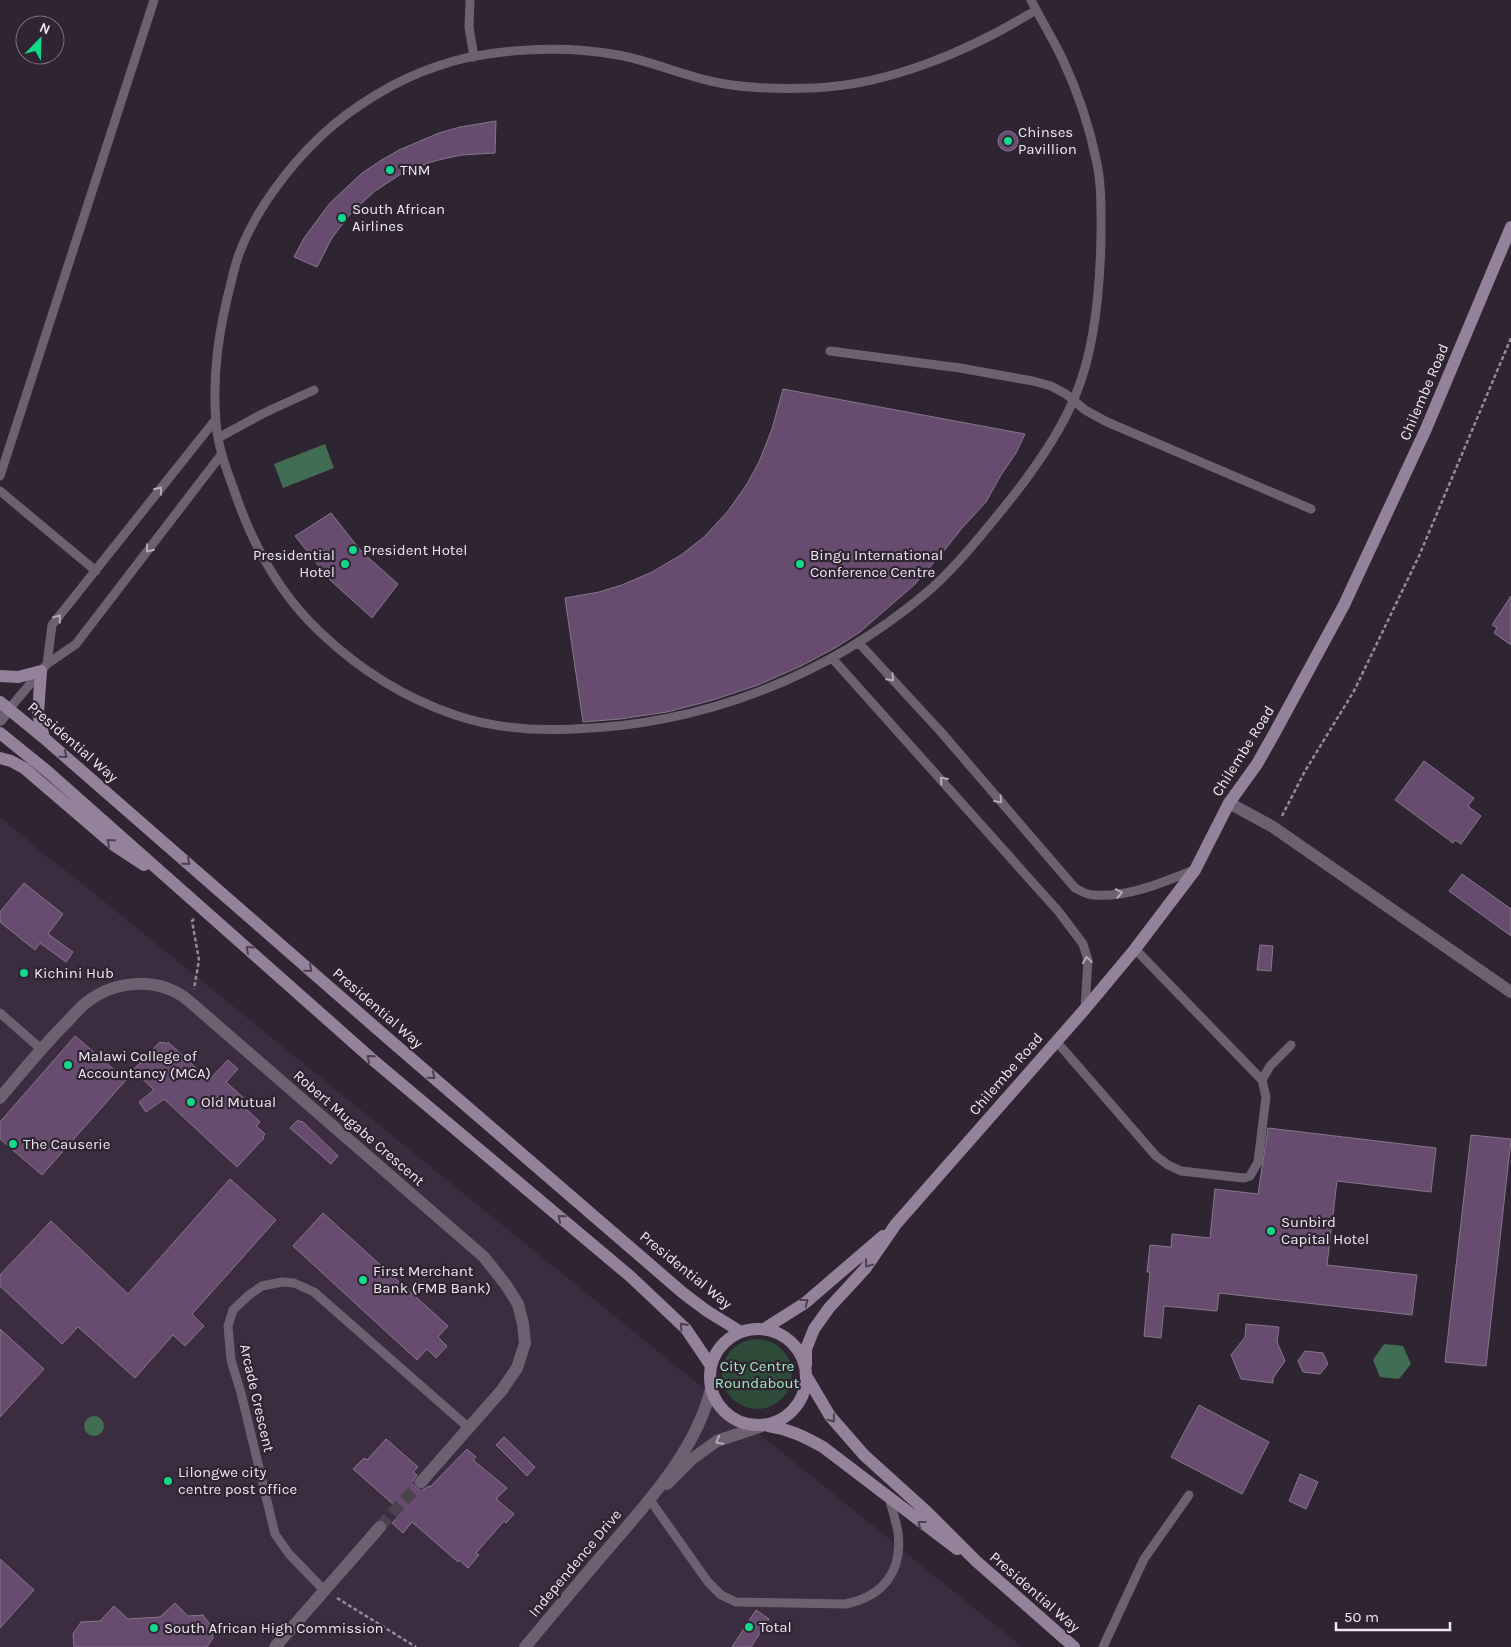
<svg xmlns="http://www.w3.org/2000/svg" width="1511" height="1647" font-family="Karla,sans-serif">
<style>
.built{fill:#3b2c3f}
.green{fill:#2e4b3a}
.water{fill:#406d53}
.building{fill:#674c70;stroke:#847889}
.lines{fill:none;stroke-linecap:round;stroke-linejoin:round}
.minor-tunnel{stroke:#4c414e;stroke-width:12;stroke-dasharray:12 6;stroke-linecap:butt}
.path{stroke:#948b97;stroke-width:2.5;stroke-dasharray:4 2.5;stroke-linecap:butt}
.service{stroke:#6d6171;stroke-width:9}
.minor{stroke:#6d6171;stroke-width:12}
.tertiary{stroke:#6d6171;stroke-width:12}
.secondary{stroke:#94819a;stroke-width:12}
.oneway{stroke:#b4abb7}
.oneway2{stroke:#4d4051}
.poi-dot{fill:#10d98a;stroke:#2f2432;stroke-width:2}
.labels{text-anchor:middle;stroke-width:4.5;stroke-linejoin:round;paint-order:stroke}
.poi-label{font-size:15px;fill:#eee7f0;stroke:#2f2432;text-anchor:start}
.street-label{font-size:15px;fill:#eee7f0;stroke:#2f2432}
.park-label{font-size:15px;fill:#a1eac0;stroke:#2f2432}
</style>
<rect width="100%" height="100%" fill="#2f2432"/>
<path class="built" d="M 0,817 L 50,859 L 74,877 L 1022,1647 L 0,1647 Z"/>
<path class="green" d="M722 1374a35 35 0 1 1 70 0a35 35 0 1 1-70 0Z"/>
<path class="water" d="M 325,444 L 334,468 L 283,488 L 274,464 Z
M 1384,1344 L 1403,1346 L 1411,1364 L 1399,1379 L 1380,1377 L 1373,1360 Z
M84 1426a10 10 0 1 1 20 0a10 10 0 1 1-20 0Z"/>
<path class="building" d="M 496,121 L 495,153 L 462,155 L 447,158 L 431,162 L 401,174 L 375,191 L 351,213 L 332,238 L 317,267 L 294,257 L 304,238 L 330,203 L 362,173 L 380,161 L 399,150 L 439,133 L 460,127 Z
M998 141a10 10 0 1 1 20 0a10 10 0 1 1-20 0Z
M 783,389 L 1025,434 L 1016,453 L 1001,475 L 986,502 L 962,528 L 943,552 L 914,585 L 860,632 L 835,648 L 801,666 L 758,685 L 713,700 L 667,712 L 620,719 L 583,722 L 565,598 L 599,592 L 622,585 L 652,572 L 681,555 L 704,537 L 728,511 L 747,484 L 759,462 L 772,429 Z
M 331,513 L 361,551 L 398,584 L 372,618 L 330,580 L 295,536 Z
M 1511,596 L 1511,645 L 1494,633 L 1497,628 L 1492,625 Z
M 1424,761 L 1474,798 L 1468,806 L 1481,816 L 1461,844 L 1455,840 L 1453,843 L 1395,800 Z
M 1462,874 L 1511,909 L 1511,936 L 1449,891 Z
M 24,883 L 63,914 L 48,934 L 73,952 L 66,962 L 40,943 L 35,950 L 0,922 L 0,912 Z
M 1260,945 L 1273,946 L 1271,971 L 1257,970 Z
M 75,1036 L 126,1080 L 42,1175 L 0,1139 L 0,1122 Z
M 160,1042 L 162,1043 L 164,1042 L 166,1044 L 168,1042 L 209,1080 L 228,1060 L 238,1069 L 226,1082 L 247,1101 L 243,1106 L 260,1122 L 256,1126 L 265,1134 L 263,1137 L 264,1138 L 237,1167 L 164,1099 L 146,1112 L 139,1102 L 154,1090 L 133,1070 Z
M 298,1120 L 301,1122 L 302,1121 L 338,1156 L 331,1164 L 290,1128 Z
M 1268,1128 L 1436,1148 L 1431,1192 L 1337,1181 L 1327,1265 L 1417,1275 L 1412,1315 L 1219,1293 L 1217,1311 L 1164,1306 L 1161,1338 L 1144,1336 L 1150,1272 L 1147,1272 L 1150,1245 L 1171,1247 L 1172,1234 L 1210,1238 L 1215,1189 L 1258,1194 Z
M 1471,1135 L 1511,1139 L 1486,1366 L 1445,1362 Z
M 230,1179 L 276,1220 L 192,1314 L 204,1326 L 185,1346 L 173,1335 L 135,1378 L 78,1327 L 62,1344 L 0,1286 L 0,1275 L 51,1221 L 128,1294 Z
M 323,1213 L 448,1326 L 438,1337 L 447,1346 L 436,1358 L 427,1349 L 417,1360 L 293,1246 Z
M 1246,1324 L 1279,1327 L 1277,1342 L 1285,1361 L 1273,1378 L 1273,1383 L 1241,1379 L 1231,1355 L 1245,1337 Z
M 0,1329 L 44,1369 L 0,1417 Z
M 1305,1351 L 1323,1353 L 1328,1364 L 1320,1374 L 1303,1372 L 1298,1361 Z
M 1199,1405 L 1269,1442 L 1242,1494 L 1171,1457 Z
M 504,1437 L 535,1467 L 527,1476 L 496,1445 Z
M 386,1439 L 418,1467 L 413,1472 L 417,1475 L 413,1481 L 414,1485 L 419,1490 L 424,1489 L 429,1486 L 430,1487 L 467,1449 L 476,1457 L 473,1460 L 507,1488 L 496,1499 L 514,1514 L 506,1523 L 504,1521 L 476,1553 L 479,1555 L 468,1568 L 459,1560 L 458,1562 L 412,1522 L 403,1533 L 392,1523 L 402,1512 L 353,1469 L 364,1458 L 367,1460 Z
M 1300,1474 L 1318,1482 L 1306,1509 L 1289,1501 Z
M 0,1559 L 34,1590 L 0,1628 Z
M 175,1603 L 188,1616 L 203,1615 L 212,1627 L 213,1638 L 207,1647 L 74,1647 L 73,1634 L 81,1622 L 100,1621 L 114,1606 L 128,1619 L 160,1617 Z
M 756,1610 L 769,1619 L 751,1647 L 732,1647 Z"/>
<g class="lines">
<path class="minor-tunnel" d="M 380,1527 L 421,1482"/>
<path class="path" d="M 1282,816 L 1305,771 L 1354,691 L 1419,556 L 1511,338
M 194,919 L 192,921 L 199,960 L 194,989
M 337,1598 L 416,1647"/>
<path class="service" d="M 470,0 L 469,27 L 474,57
M 1031,0 C 1041,20 1053,39 1062,58 C 1077,90 1089,125 1096,159 C 1102,185 1101,211 1101,238 C 1100,288 1095,348 1076,394 C 1059,437 1026,481 997,516 C 974,544 952,571 925,594 C 826,677 702,725 573,729 C 534,731 493,728 455,715 C 405,698 360,670 321,633 C 278,593 251,542 233,487 C 225,466 218,446 216,423 C 212,373 219,328 232,279 C 232,277 238,256 239,254 C 255,211 288,167 322,135 C 352,107 396,80 435,67 C 487,48 564,45 618,55 C 653,61 685,77 720,83 C 750,89 783,89 813,88 C 890,85 971,50 1036,10
M 830,351 L 960,368 L 1033,381 L 1051,386 L 1066,394 L 1085,410 L 1107,422 L 1311,509
M 218,438 L 262,414 L 314,390
M 0,476 L 154,0
M 0,491 L 96,571
M 858,642 L 941,732 L 1075,888 C 1081,891 1087,895 1093,895 C 1127,898 1164,882 1194,870
M 832,658 L 1059,912 L 1083,944 L 1088,960 L 1085,1008
M 47,664 L 52,625 L 216,419
M 9,709 L 47,664 L 76,644 L 221,455
M 0,1013 L 41,1049
M 1056,1041 L 1156,1156 L 1168,1165 L 1181,1171 L 1244,1178 L 1250,1176 L 1258,1162 L 1266,1097 L 1262,1080 L 1135,949
M 1262,1080 L 1270,1066 L 1291,1045
M 650,1500 L 708,1582 L 721,1595 L 736,1602 L 845,1604 C 883,1597 903,1571 898,1532 C 896,1521 892,1509 889,1498
M 324,1590 L 289,1554 L 275,1534 L 241,1393 L 231,1360 L 228,1326 L 233,1310 L 249,1295 L 262,1286 L 282,1282 L 294,1283 L 314,1292 L 469,1428
M 1103,1647 L 1144,1559 L 1189,1495"/>
<path class="minor" d="M 1229,803 L 1273,827 L 1511,992
M 0,1098 C 21,1073 42,1047 65,1024 C 72,1017 79,1008 87,1002 C 117,979 160,977 189,1001 L 484,1257 L 506,1285 L 518,1304 L 523,1324 L 525,1343 L 517,1368 L 502,1390 L 421,1482
M 667,1484 L 692,1459 L 717,1441 L 765,1425
M 275,1647 L 380,1527
M 525,1647 C 552,1615 579,1582 606,1551 C 648,1502 695,1452 711,1389"/>
<path class="tertiary" d="M 0,720 L 9,709"/>
<path class="secondary" d="M 0,676 L 18,677 L 41,671 L 38,713 L 44,738
M 0,702 L 44,738 L 391,1041 L 683,1293 L 707,1311 L 741,1332
M 0,733 L 47,771 L 373,1060 L 631,1277 L 686,1329 L 711,1366
M 0,758 L 11,761 L 24,768 L 115,846 L 144,865
M710 1377a48 48 0 1 1 96 0a48 48 0 1 1-96 0Z
M 764,1329 L 805,1303 L 883,1236
M 806,1365 L 806,1349 L 814,1329 L 829,1308 L 865,1269 L 896,1224 L 1085,1009 L 1135,949 L 1195,870 L 1229,803 L 1257,764 L 1274,734 L 1344,605 L 1426,429 L 1511,227
M 807,1377 L 830,1416 L 864,1455 L 927,1512 L 976,1561 L 1074,1647
M 768,1426 C 789,1429 805,1437 823,1447 L 957,1549"/>
</g>
<defs><path id="oneway-chevron" d="M-2-3.5L2.5 0L-2 3.5" fill="none" stroke-width="1.6" stroke-linecap="round" stroke-linejoin="round" transform="scale(1.25)"/></defs>
<g class="oneway">
<use href="#oneway-chevron" transform="translate(159 490) rotate(-52)"/>
<use href="#oneway-chevron" transform="translate(149 549) rotate(128)"/>
<use href="#oneway-chevron" transform="translate(58 618) rotate(-51)"/>
<use href="#oneway-chevron" transform="translate(891 678) rotate(47)"/>
<use href="#oneway-chevron" transform="translate(943 780) rotate(-132)"/>
<use href="#oneway-chevron" transform="translate(999 800) rotate(49)"/>
<use href="#oneway-chevron" transform="translate(1119 893) rotate(-11)"/>
<use href="#oneway-chevron" transform="translate(1087 960) rotate(-98)"/>
<use href="#oneway-chevron" transform="translate(719 1441) rotate(153)"/>
</g>
<g class="oneway2">
<use href="#oneway-chevron" transform="translate(64 755) rotate(41)"/>
<use href="#oneway-chevron" transform="translate(110 842) rotate(-139)"/>
<use href="#oneway-chevron" transform="translate(187 862) rotate(41)"/>
<use href="#oneway-chevron" transform="translate(249 949) rotate(-138)"/>
<use href="#oneway-chevron" transform="translate(309 969) rotate(41)"/>
<use href="#oneway-chevron" transform="translate(370 1058) rotate(-139)"/>
<use href="#oneway-chevron" transform="translate(432 1076) rotate(40)"/>
<use href="#oneway-chevron" transform="translate(561 1218) rotate(-140)"/>
<use href="#oneway-chevron" transform="translate(868 1264) rotate(127)"/>
<use href="#oneway-chevron" transform="translate(805 1302) rotate(-38)"/>
<use href="#oneway-chevron" transform="translate(683 1326) rotate(-132)"/>
<use href="#oneway-chevron" transform="translate(832 1419) rotate(53)"/>
<use href="#oneway-chevron" transform="translate(921 1524) rotate(-143)"/>
</g>
<g class="poi-dot">
<circle cx="1008" cy="141" r="5"/>
<circle cx="390" cy="170" r="5"/>
<circle cx="342" cy="218" r="5"/>
<circle cx="353" cy="550" r="5"/>
<circle cx="345" cy="564" r="5"/>
<circle cx="800" cy="564" r="5"/>
<circle cx="24" cy="973" r="5"/>
<circle cx="68" cy="1065" r="5"/>
<circle cx="191" cy="1102" r="5"/>
<circle cx="13" cy="1144" r="5"/>
<circle cx="1271" cy="1231" r="5"/>
<circle cx="363" cy="1280" r="5"/>
<circle cx="168" cy="1481" r="5"/>
<circle cx="749" cy="1627" r="5"/>
<circle cx="154" cy="1628" r="5"/>
</g>
<g class="labels">
<g class="poi-label">
<text x="1018" y="137">Chinses<tspan x="1018" dy="17">Pavillion</tspan></text>
<text x="400" y="175">TNM</text>
<text x="352" y="214">South African<tspan x="352" dy="17">Airlines</tspan></text>
<text x="363" y="555">President Hotel</text>
<text x="335" y="560" text-anchor="end">Presidential<tspan x="335" dy="17">Hotel</tspan></text>
<text x="810" y="560">Bingu International<tspan x="810" dy="17">Conference Centre</tspan></text>
<text x="34" y="978">Kichini Hub</text>
<text x="78" y="1061">Malawi College of<tspan x="78" dy="17">Accountancy (MCA)</tspan></text>
<text x="201" y="1107">Old Mutual</text>
<text x="23" y="1149">The Causerie</text>
<text x="1281" y="1227">Sunbird<tspan x="1281" dy="17">Capital Hotel</tspan></text>
<text x="373" y="1276">First Merchant<tspan x="373" dy="17">Bank (FMB Bank)</tspan></text>
<text x="178" y="1477">Lilongwe city<tspan x="178" dy="17">centre post office</tspan></text>
<text x="759" y="1632">Total</text>
<text x="164" y="1633">South African High Commission</text>
</g>
<g class="street-label">
<text transform="translate(1424 392) rotate(-67)" y="5">Chilembe Road</text>
<text transform="translate(73 742) rotate(41)" y="5">Presidential Way</text>
<text transform="translate(1243 751) rotate(-58)" y="5">Chilembe Road</text>
<text transform="translate(378 1008) rotate(41)" y="5">Presidential Way</text>
<text transform="translate(1006 1074) rotate(-49)" y="5">Chilembe Road</text>
<text transform="translate(359 1128) rotate(41)" y="5">Robert Mugabe Crescent</text>
<text transform="translate(686 1270) rotate(39)" y="5">Presidential Way</text>
<text transform="translate(257 1398) rotate(77)" y="5">Arcade Crescent</text>
<text transform="translate(575 1563) rotate(-50)" y="5">Independence Drive</text>
<text transform="translate(1035 1592) rotate(41)" y="5">Presidential Way</text>
</g>
<g class="park-label">
<text x="757" y="1371">City Centre<tspan x="757" dy="17">Roundabout</tspan></text>
</g>
</g>
<g transform="translate(40 40) rotate(23)"><circle r="24" fill="#2f2432" stroke="#7b727e"/>
<path d="M0-4L9 19L0 12L-9 19Z" fill="#10d98a"/>
<text y="-8" font-size="14" font-weight="bold" text-anchor="middle" fill="#eee7f0">N</text>
</g>
<path d="M1336 1622v8h114v-8" fill="none" stroke="#eee7f0" stroke-width="2.5"/>
<text x="1344" y="1622" font-size="15" fill="#eee7f0" stroke="#2f2432" stroke-width="4" paint-order="stroke">50 m</text>
</svg>
